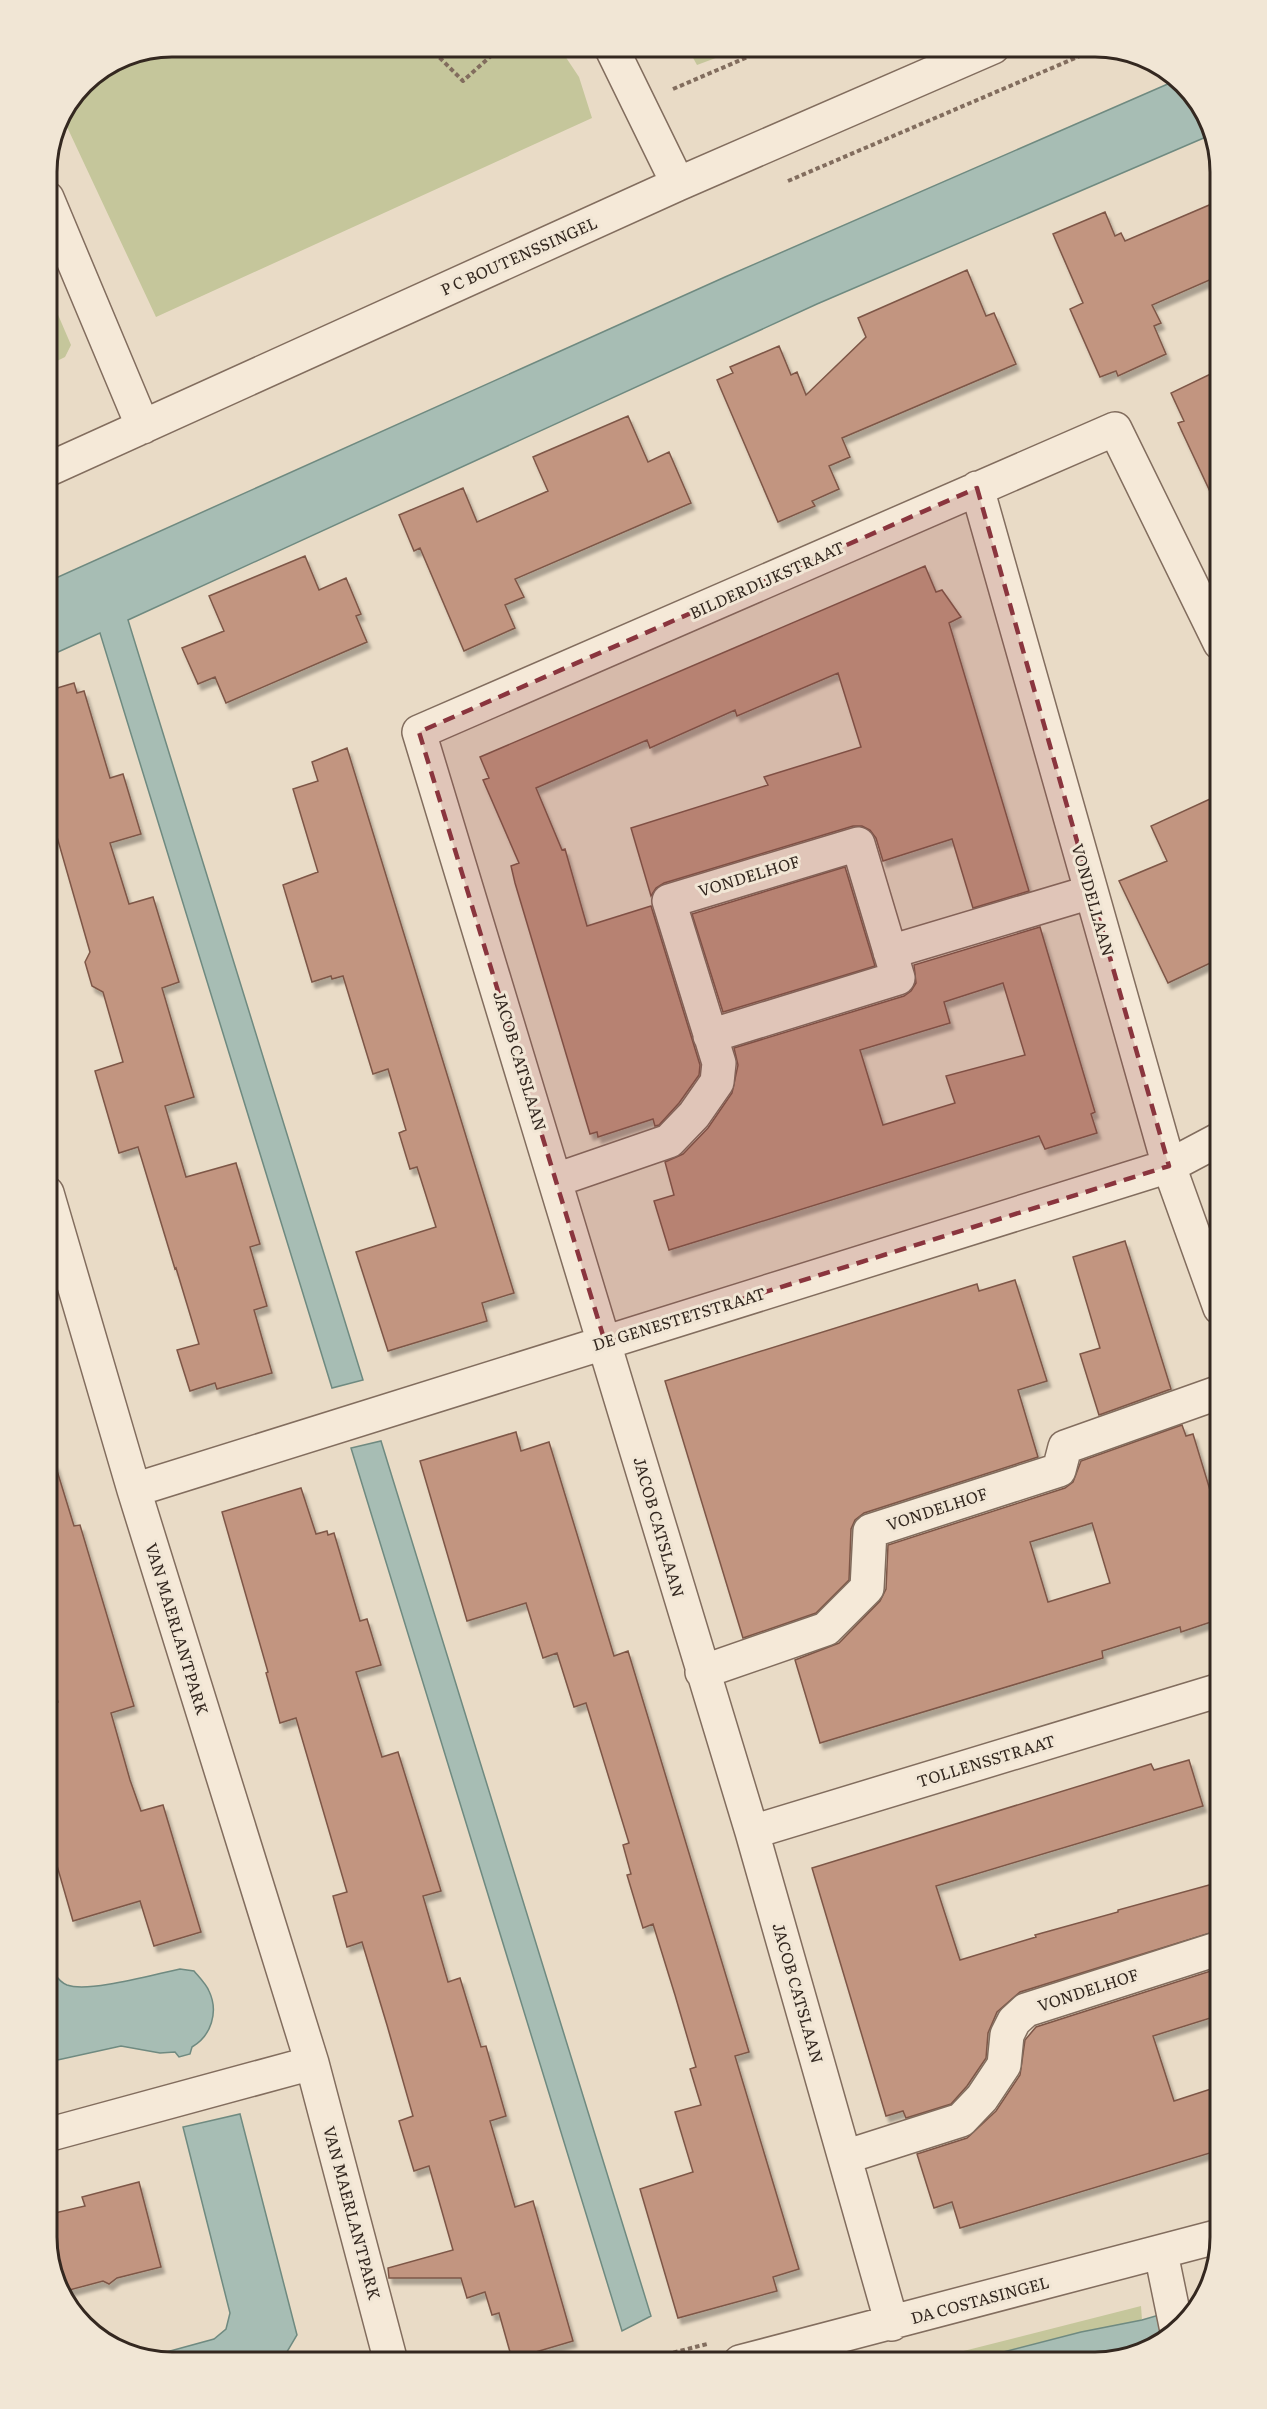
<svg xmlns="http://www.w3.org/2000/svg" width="1267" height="2409" font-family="Literata,serif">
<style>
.green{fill:#c5c69b}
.water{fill:#a7bdb4;stroke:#6f8a80;stroke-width:1.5}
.building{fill:#c29580;stroke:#7e5747;stroke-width:1.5;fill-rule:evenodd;filter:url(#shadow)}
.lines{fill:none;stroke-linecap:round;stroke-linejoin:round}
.minor-casing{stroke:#826d5e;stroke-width:36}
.path{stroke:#826d5e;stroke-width:4;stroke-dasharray:4.5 3;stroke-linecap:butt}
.minor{stroke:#f5e9d8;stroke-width:33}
.marked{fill:#8a353e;fill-opacity:0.2;stroke:#8a353e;stroke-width:4.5;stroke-dasharray:12 8;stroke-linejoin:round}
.labels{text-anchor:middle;stroke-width:6;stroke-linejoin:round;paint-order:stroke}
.street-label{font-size:16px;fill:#342820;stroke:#f1e6d5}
.rim{fill:none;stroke:#342820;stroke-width:3}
</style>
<defs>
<filter id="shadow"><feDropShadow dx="3.5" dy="6" stdDeviation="1.5" flood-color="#0004"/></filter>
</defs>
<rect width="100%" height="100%" fill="#e9dbc6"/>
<path class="green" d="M 172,47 L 559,47 L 579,77 L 592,118 L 156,317 L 61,114 L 84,83 L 124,56 Z
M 687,47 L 745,47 L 697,65 Z
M 47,289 L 71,345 L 65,357 L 47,366 Z
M 1141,2306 L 1142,2320 L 1081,2332 L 964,2362 L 920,2362 Z"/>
<path class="water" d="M 1177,80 L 1211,124 L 1213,134 L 817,304 L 128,620 L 363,1380 L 332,1388 L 100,633 L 47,657 L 47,582 L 725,277 Z
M 381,1441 L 651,2316 L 622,2331 L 351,1448 Z
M 47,1954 C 50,1966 55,1980 67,1985 C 89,1993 155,1974 180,1969 L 194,1971 C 199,1977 206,1984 209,1991 C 219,2012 211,2036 192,2047 L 190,2054 L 179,2057 L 175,2052 L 160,2053 L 121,2046 L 53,2061 L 47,2060 Z
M 240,2114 L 297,2335 L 281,2362 L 164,2362 L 148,2357 L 214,2339 L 226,2329 L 230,2313 L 183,2127 Z
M 1200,2303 L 1199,2307 L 1143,2353 L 1095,2362 L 964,2362 L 1081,2332 L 1142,2320 Z"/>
<path class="building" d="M 1221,200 L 1221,275 L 1152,305 L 1161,323 L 1154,326 L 1166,354 L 1118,376 L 1116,371 L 1100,377 L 1070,309 L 1083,303 L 1053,234 L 1105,212 L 1115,236 L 1121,233 L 1125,241 Z
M 967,270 L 986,316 L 994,313 L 1016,364 L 842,438 L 850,457 L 829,466 L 839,489 L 812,501 L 815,506 L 778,522 L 717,380 L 733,373 L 730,367 L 779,346 L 791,375 L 797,372 L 806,395 L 866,337 L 858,318 Z
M 1221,369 L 1221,515 L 1178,423 L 1184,421 L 1171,393 Z
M 628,416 L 648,462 L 669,452 L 691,503 L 515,579 L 524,597 L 505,605 L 515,628 L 464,651 L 420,548 L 414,551 L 399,515 L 463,488 L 477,522 L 548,491 L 533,457 Z
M 305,556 L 319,590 L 346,578 L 361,614 L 356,616 L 367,642 L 226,703 L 215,677 L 198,684 L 182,648 L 224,631 L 209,596 Z
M 925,566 L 936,592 L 942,590 L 961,617 L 949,623 L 1029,891 L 973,908 L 952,839 L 883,861 L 876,838 L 870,830 L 862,826 L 853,826 L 664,883 L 656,888 L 651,896 L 631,828 L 768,785 L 764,777 L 861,747 L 838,673 L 737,716 L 735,710 L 650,748 L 647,740 L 536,788 L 562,850 L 565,849 L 587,926 L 651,906 L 700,1065 L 699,1075 L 679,1103 L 659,1125 L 655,1126 L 653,1119 L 598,1137 L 597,1132 L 590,1134 L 515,883 L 511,866 L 519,863 L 483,780 L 489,778 L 480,757 Z
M 74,683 L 77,693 L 84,691 L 110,778 L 123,774 L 141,834 L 110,843 L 129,904 L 153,897 L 179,982 L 162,988 L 194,1097 L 165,1106 L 186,1177 L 236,1163 L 260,1244 L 250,1247 L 267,1306 L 254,1310 L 272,1373 L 217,1389 L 215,1383 L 190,1391 L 177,1350 L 199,1344 L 176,1268 L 175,1269 L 138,1147 L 119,1153 L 95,1071 L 123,1062 L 103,992 L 92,986 L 85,962 L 90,952 L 47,802 L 47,691 Z
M 347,748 L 514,1293 L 482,1303 L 487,1321 L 388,1351 L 356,1252 L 436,1227 L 417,1167 L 410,1169 L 399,1133 L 406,1130 L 388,1069 L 373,1074 L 343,976 L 332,979 L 331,976 L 312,982 L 283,885 L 318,872 L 293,789 L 318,781 L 312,762 Z
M 1221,794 L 1221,958 L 1168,983 L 1119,881 L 1167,861 L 1151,826 Z
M 845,867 L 875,966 L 723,1012 L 692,914 Z
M 1040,927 L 1095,1112 L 1091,1114 L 1097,1133 L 1045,1149 L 1039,1136 L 669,1250 L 654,1201 L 674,1195 L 665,1162 L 683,1154 L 708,1128 L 732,1093 L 738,1065 L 734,1048 L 904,996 L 911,991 L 916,983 L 914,965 ZM 1003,983 L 1025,1055 L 946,1076 L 955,1103 L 883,1125 L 860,1050 L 950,1023 L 944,1002 Z
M 1125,1241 L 1171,1389 L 1099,1415 L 1080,1354 L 1100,1348 L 1073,1257 Z
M 1015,1280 L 1047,1381 L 1018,1390 L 1038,1457 L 864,1513 L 855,1520 L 851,1529 L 849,1580 L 816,1613 L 743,1638 L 665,1381 L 977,1284 L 979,1291 Z
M 1182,1425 L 1186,1436 L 1193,1434 L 1220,1523 L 1220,1619 L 1181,1632 L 1180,1627 L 1102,1651 L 1103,1658 L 820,1743 L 795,1660 L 839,1643 L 880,1601 L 886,1589 L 888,1545 L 1065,1488 L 1073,1482 L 1081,1461 ZM 1092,1523 L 1110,1583 L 1048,1602 L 1030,1542 Z
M 516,1432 L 521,1451 L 549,1442 L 614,1656 L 628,1651 L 749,2052 L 735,2056 L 799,2269 L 773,2277 L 777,2291 L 678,2318 L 640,2189 L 693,2172 L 675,2112 L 701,2105 L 690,2069 L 696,2067 L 675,1995 L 653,1924 L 643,1928 L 627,1875 L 631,1874 L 623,1845 L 629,1843 L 586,1703 L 574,1707 L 557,1653 L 543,1658 L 526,1603 L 467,1621 L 420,1461 Z
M 55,1464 L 74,1526 L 80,1525 L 134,1706 L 111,1713 L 130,1780 L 141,1811 L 163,1805 L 201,1932 L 154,1946 L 140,1901 L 73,1921 L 47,1831 L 47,1705 L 58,1702 L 47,1666 L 47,1465 Z
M 301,1488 L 316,1534 L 327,1531 L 328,1535 L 334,1533 L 360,1621 L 367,1619 L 381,1665 L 356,1672 L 382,1757 L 398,1752 L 441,1891 L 423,1896 L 448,1982 L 460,1978 L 481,2047 L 486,2046 L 506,2116 L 490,2121 L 515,2207 L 533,2201 L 573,2341 L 512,2359 L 499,2313 L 492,2315 L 485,2292 L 467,2298 L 461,2278 L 389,2278 L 388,2268 L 453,2250 L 429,2166 L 414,2171 L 399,2121 L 413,2116 L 387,2025 L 362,1942 L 347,1947 L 333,1896 L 347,1892 L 296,1718 L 280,1723 L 266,1673 L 268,1672 L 222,1512 Z
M 1189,1760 L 1203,1806 L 936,1886 L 960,1960 L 1036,1937 L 1035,1935 L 1118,1912 L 1118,1910 L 1220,1882 L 1220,1930 L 1020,1992 L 997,2012 L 988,2033 L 986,2058 L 967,2086 L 951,2104 L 906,2118 L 903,2111 L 886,2116 L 812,1868 L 1151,1764 L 1154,1770 Z
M 1220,1968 L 1220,2015 L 1153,2036 L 1174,2101 L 1220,2086 L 1220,2150 L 960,2228 L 952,2202 L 934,2208 L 917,2154 L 967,2138 L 996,2111 L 1020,2075 L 1025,2040 L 1036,2027 Z
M 139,2182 L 161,2267 L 117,2278 L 109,2284 L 103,2281 L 62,2292 L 56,2285 L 46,2237 L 46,2215 L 85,2206 L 82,2197 Z"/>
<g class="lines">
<g class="minor-casing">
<path id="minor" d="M 611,47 L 678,184
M 47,198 L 143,427
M 47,470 L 678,184 L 993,47
M 977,488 L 1169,1166 L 1220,1308
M 890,952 L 1091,892
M 556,1180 L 669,1141 L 694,1115 L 717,1082 L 719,1063 L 669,901 L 858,844 L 898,978 L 710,1036
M 47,1193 L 134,1490 L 312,2063 L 391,2362
M 134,1490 L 1169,1166 L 1220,1139
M 702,1672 L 826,1629 L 867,1588 L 870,1531 L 1059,1470 L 1065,1447 L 1220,1392
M 752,1832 L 1220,1690
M 47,2135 L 312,2063
M 845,2157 L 961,2120 L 982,2098 L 1004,2065 L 1007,2035 L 1014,2021 L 1026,2010 L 1220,1948
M 1161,2253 L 1176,2326
M 892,2324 L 752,1832 L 419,732 L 1115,429 L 1220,643
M 740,2362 L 1220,2236"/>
</g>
<path class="path" d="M 429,47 L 463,81 L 501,47
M 673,89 L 771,47
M 788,181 L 1101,47
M 637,2362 L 707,2344"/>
<use href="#minor" class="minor"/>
</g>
<path class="marked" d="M 977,488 L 1169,1166 L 605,1342 L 419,732 Z"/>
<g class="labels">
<g class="street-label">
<text transform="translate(519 256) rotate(-24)" y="6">P C BOUTENSSINGEL</text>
<text transform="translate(767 580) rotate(-24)" y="6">BILDERDIJKSTRAAT</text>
<text transform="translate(749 876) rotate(-17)" y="6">VONDELHOF</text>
<text transform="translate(1093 900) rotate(74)" y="6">VONDELLAAN</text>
<text transform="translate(520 1061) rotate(73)" y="6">JACOB CATSLAAN</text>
<text transform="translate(679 1319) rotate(-17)" y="6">DE GENESTETSTRAAT</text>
<text transform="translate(937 1509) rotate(-18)" y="6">VONDELHOF</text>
<text transform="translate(659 1527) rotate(74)" y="6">JACOB CATSLAAN</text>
<text transform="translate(177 1629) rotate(73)" y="6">VAN MAERLANTPARK</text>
<text transform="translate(986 1761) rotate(-17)" y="6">TOLLENSSTRAAT</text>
<text transform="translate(1088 1990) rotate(-18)" y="6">VONDELHOF</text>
<text transform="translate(798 1993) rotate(74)" y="6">JACOB CATSLAAN</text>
<text transform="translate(352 2213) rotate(75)" y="6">VAN MAERLANTPARK</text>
<text transform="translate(980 2300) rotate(-15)" y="6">DA COSTASINGEL</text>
</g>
</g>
<path d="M0 0H1267V2409H0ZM172 57H1095A115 115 0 0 1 1210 172V2237A115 115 0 0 1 1095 2352H172A115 115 0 0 1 57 2237V172A115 115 0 0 1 172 57Z" fill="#f1e6d5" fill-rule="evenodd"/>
<path class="rim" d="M172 57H1095A115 115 0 0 1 1210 172V2237A115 115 0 0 1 1095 2352H172A115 115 0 0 1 57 2237V172A115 115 0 0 1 172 57Z"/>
</svg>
